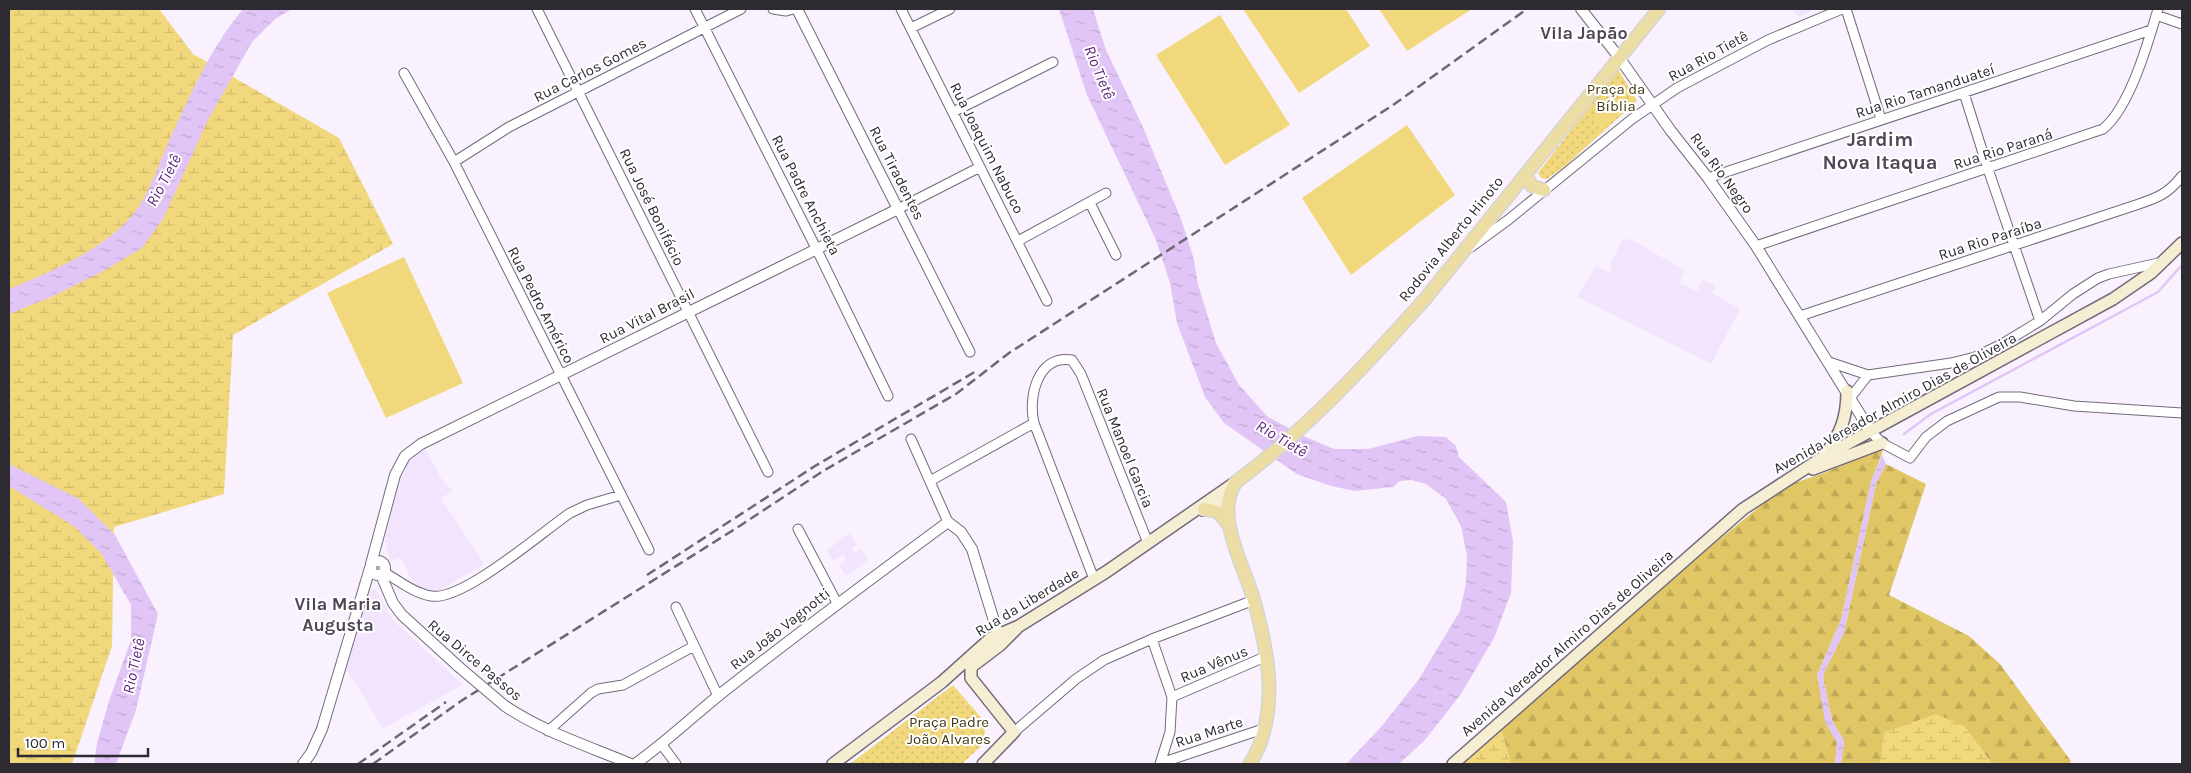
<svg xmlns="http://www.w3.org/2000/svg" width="2191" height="773" font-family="Karla,sans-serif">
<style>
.built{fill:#f3e4fe}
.forest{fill:url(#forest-firs)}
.wetland{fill:url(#wetland-marsh)}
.park{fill:url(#park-dots)}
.pitch{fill:#f2d87c}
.water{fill:url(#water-ripples)}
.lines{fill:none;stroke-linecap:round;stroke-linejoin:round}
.stream{stroke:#e1c5f6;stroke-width:2.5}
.minor-casing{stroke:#736a7b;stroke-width:11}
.tertiary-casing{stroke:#736a7b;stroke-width:12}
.secondary-casing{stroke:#736a7b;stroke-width:14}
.primary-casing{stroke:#d5d4d6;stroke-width:15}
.minor{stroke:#fff;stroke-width:9}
.tertiary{stroke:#fff;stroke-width:10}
.secondary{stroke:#f6eed2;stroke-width:11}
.primary{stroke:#ecdda5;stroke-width:12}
.rail{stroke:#6c6871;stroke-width:2.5;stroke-dasharray:10 5;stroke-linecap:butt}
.tertiary-bridge-casing{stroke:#736a7b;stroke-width:12;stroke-linecap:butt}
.tertiary-bridge{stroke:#fff;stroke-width:10}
.labels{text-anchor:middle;stroke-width:4;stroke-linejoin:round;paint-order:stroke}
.street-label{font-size:15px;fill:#2e2a32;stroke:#fff}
.park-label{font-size:15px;fill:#43380d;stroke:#fff}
.water-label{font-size:16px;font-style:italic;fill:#591e7a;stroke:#fff}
.quarter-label{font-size:18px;font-weight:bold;fill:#504758;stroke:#fff}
.district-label{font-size:20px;font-weight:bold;fill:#504758;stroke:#fff}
</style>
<defs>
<pattern id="forest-firs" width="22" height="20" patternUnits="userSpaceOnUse" patternTransform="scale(1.25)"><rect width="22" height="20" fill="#e0c664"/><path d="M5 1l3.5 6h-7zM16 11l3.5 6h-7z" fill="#c0aa57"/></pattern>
<pattern id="wetland-marsh" width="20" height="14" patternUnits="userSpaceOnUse" patternTransform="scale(1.25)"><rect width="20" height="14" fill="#f2d87c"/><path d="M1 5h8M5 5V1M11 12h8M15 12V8" fill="none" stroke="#d0ba6c"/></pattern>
<pattern id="park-dots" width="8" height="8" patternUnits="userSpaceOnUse" patternTransform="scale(1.25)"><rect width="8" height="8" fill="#f2d87c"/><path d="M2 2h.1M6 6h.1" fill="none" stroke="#d0ba6c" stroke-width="1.8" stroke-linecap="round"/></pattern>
<pattern id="water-ripples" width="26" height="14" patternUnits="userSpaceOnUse" patternTransform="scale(1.25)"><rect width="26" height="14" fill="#e1c5f6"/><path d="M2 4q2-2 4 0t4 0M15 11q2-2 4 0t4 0" fill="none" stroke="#c1a9d3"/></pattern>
</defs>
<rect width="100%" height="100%" fill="#f9f2fe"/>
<path class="built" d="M 1791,9 L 1817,9 L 1799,17 Z
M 1630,239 L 1684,270 L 1680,283 L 1699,292 L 1698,286 L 1702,280 L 1716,285 L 1712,293 L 1740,309 L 1711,364 L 1577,297 L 1596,266 L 1613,274 L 1610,265 L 1622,240 Z
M 425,449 L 441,478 L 453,491 L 441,498 L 484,564 L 438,591 L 415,587 L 401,558 L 390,561 L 385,540 L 396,493 L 409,461 Z
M 849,533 L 857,544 L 852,548 L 854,553 L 861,549 L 869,560 L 846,576 L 839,566 L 846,560 L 843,554 L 834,561 L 826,551 Z
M 376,589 L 392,619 L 463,685 L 383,728 L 346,669 L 367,593 Z"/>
<path class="forest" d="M 1873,451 L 1883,451 L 1871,482 L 1841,620 L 1817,675 L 1837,743 L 1835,764 L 1511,764 L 1501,729 L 1710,547 L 1785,486 L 1824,473 Z
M 1886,464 L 1926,484 L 1889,595 L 1969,636 L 2000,664 L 2071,761 L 2069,764 L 1992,764 L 1964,726 L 1885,732 L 1880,764 L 1841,764 L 1844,741 L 1832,720 L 1823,678 L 1825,670 L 1844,633 L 1876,484 Z"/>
<path class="wetland" d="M 9,9 L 159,9 L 193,54 L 339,138 L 393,244 L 233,335 L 224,494 L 114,527 L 112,646 L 72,764 L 9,764 Z
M 1936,714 L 1964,726 L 1992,764 L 1880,764 L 1885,732 Z
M 1501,729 L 1511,764 L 1461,764 Z"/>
<path class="park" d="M 1618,69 L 1637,101 L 1565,166 L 1547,179 L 1541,178 L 1538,173 Z
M 953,685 L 984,721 L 985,732 L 981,746 L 962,764 L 850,764 Z"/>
<path class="pitch" d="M 1243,9 L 1346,9 L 1370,46 L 1299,93 Z
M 1379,9 L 1472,9 L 1407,51 Z
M 1220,15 L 1290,125 L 1225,165 L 1156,55 Z
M1595 117a9 9 0 1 1 18 0a9 9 0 1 1-18 0Z
M 1407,125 L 1455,195 L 1351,275 L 1302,198 Z
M 404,257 L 463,383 L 386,418 L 327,293 Z"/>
<path class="water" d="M 243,9 L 292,9 L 275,19 L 252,42 L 208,120 L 163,219 L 142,248 L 100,273 L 51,297 L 9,314 L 9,289 C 52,271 97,253 129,219 C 148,199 158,165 169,141 C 190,95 211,47 243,9 Z
M 1059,9 L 1093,9 L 1106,50 L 1142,125 L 1181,219 L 1193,256 L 1198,284 L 1216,343 L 1239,385 L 1268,417 L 1308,438 L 1334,449 L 1368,449 L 1418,436 L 1446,437 L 1456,446 L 1459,457 L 1506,502 L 1513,541 L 1511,593 L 1494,638 L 1461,694 L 1425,740 L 1399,764 L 1346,764 L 1381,727 L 1419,679 L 1460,611 L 1466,583 L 1467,556 L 1461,526 L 1446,499 L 1426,484 L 1411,480 L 1400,481 L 1393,487 L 1355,491 L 1331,486 L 1297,474 L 1224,423 L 1205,397 L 1177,323 L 1170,283 L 1156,240 L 1087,95 Z
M 1882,455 L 1886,464 L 1876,484 L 1844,633 L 1825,670 L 1823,678 L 1832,720 L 1844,741 L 1841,764 L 1835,764 L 1837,743 L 1825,722 L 1817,675 L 1841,620 L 1871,482 Z
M 9,464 L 78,498 L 115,535 L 158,614 L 136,710 L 116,764 L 94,764 L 97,743 L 109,701 L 131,640 L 131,605 L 101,553 L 75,527 L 9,486 Z"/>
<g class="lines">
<path class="stream" d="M 1904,434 L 1931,414 L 2158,292 L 2182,265"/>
<g class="minor-casing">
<path id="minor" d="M 537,9 L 768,472
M 695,9 L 816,248 L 888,396
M 773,9 L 786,11 L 793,9
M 901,9 L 1047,301
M 1846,9 L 1881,119
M 2156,15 L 2182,24
M 911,28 L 950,9
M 404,73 L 454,162 L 649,550
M 1964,93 L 1988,169 L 2040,321
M 953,112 L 1053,62
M 454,162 L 509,127 L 741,9
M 1708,178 L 2151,30
M 1090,203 L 1116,255
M 1018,241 L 1106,193
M 1756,246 L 2103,129 C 2130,107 2148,43 2158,9
M 1471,247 L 1508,220 L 1632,119 L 1677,88 L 1768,40 L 1842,9
M 1800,316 L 2136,205 C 2157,198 2168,194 2182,176
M 970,352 L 898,209 L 980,167
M 1829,362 L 1868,375 L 1951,363 L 1975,357 L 2002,344 L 2040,321 L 2073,294 L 2098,278 L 2109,274 L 2163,262
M 1851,397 L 1868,375
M 1034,423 L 1094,579
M 1871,432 L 1882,443 L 1910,458 L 1926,437 L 1947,421 L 1999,397 L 2020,397 L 2074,406 L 2182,413
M 911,439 L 948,522
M 930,481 L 1034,423 C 1028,398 1037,354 1072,360 L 1081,374 L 1148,543
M 798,529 L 837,603
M 384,572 C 399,581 414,593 431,596 C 462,602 542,532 570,513 L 587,505 L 621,495
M 676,607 L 718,696
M 1152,639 L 1172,697 L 1170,732 L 1160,764
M 1172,697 L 1267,656
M 548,731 L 591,693 L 598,689 L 623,685 L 694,646
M 1014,732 L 1076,679 L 1104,660 L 1152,639 L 1254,600
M 662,745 L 676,764
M 1161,763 L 1266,728"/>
</g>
<g class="tertiary-casing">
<path id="tertiary" d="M 1581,9 L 1618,56 L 1671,131 L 1708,178 L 1756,246 L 1871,432
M371 568a7 7 0 1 1 14 0a7 7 0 1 1-14 0Z
M 371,564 L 395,475 L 405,456 L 421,444 L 898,209 L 797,9
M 381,575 L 393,603 L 402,615 L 459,667
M 505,706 C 544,732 588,746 631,764
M 303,764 L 311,753 L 322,729 L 370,568
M 635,764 C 666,742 693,716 723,692 C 797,634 872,578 948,522 L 961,532 L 972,549 L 998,634"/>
</g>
<g class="secondary-casing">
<path id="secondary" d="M 1825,454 C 1841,434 1847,417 1847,391
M 1813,469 L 1882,443
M 1203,510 L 1227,498
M 833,764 L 942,682 L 991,638 L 1019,626 L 1106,572 L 1236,482
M 983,764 L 1014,732 L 971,678 L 971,667 L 1000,645 L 1017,628
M 1453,764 L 1743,509 L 1823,457 L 2113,299 L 2151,273 L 2182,243"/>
</g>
<g class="primary-casing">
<path id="primary" d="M 1525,175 L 1532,186 L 1544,190
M 1204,509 L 1218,512 L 1228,524
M 1250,764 C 1280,715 1269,654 1254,601 C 1245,567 1213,514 1236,482 C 1306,430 1367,364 1425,299 L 1659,9"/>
</g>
<use href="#minor" class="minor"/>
<use href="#tertiary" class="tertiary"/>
<use href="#secondary" class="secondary"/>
<use href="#primary" class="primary"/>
<path class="rail" d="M 647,575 L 815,466 L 978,370
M 358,764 L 446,702
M 373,764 L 461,701 L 735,529 L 823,471 L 956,394 L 1009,353 L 1393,105 L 1527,9"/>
<g class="tertiary-bridge-casing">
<path id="tertiary-bridge" d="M 459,667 L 505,706"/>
</g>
<use href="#tertiary-bridge" class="tertiary-bridge"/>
</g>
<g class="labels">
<g class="street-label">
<text transform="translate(1708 56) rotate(-29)" y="5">Rua Rio Tietê</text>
<text transform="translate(590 70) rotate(-27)" y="5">Rua Carlos Gomes</text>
<text transform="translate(1925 91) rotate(-18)" y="5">Rua Rio Tamanduateí</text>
<text transform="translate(987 148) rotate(63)" y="5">Rua Joaquim Nabuco</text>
<text transform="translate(2003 149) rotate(-18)" y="5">Rua Rio Paraná</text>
<text transform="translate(897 173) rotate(63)" y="5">Rua Tiradentes</text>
<text transform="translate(1722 173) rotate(54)" y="5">Rua Rio Negro</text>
<text transform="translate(806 195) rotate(63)" y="5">Rua Padre Anchieta</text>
<text transform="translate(652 207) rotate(64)" y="5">Rua José Bonifácio</text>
<text transform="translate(1451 239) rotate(-51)" y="5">Rodovia Alberto Hinoto</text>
<text transform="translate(1990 239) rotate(-18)" y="5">Rua Rio Paraíba</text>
<text transform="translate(541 305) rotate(63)" y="5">Rua Pedro Américo</text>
<text transform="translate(647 316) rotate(-27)" y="5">Rua Vital Brasil</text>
<text transform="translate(1895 403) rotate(-29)" y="5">Avenida Vereador Almiro Dias de Oliveira</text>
<text transform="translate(1125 448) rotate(68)" y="5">Rua Manoel Garcia</text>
<text transform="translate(1027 602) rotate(-31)" y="5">Rua da Liberdade</text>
<text transform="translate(780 629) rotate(-38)" y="5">Rua João Vagnotti</text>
<text transform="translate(1567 643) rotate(-41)" y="5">Avenida Vereador Almiro Dias de Oliveira</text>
<text transform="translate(475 660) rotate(40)" y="5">Rua Dirce Passos</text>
<text transform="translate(1214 664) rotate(-23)" y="5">Rua Vênus</text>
<text transform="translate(1209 732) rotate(-18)" y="5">Rua Marte</text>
</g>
<g class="park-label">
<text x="1616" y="94">Praça da<tspan x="1616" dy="17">Bíblia</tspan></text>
<text x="949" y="727">Praça Padre<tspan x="949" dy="17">João Alvares</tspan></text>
</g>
<g class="water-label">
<text transform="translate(1100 72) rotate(68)" y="6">Rio Tietê</text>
<text transform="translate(163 180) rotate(-62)" y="6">Rio Tietê</text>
<text transform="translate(1282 438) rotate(31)" y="6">Rio Tietê</text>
<text transform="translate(133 666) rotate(-78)" y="6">Rio Tietê</text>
</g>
<g class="quarter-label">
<text x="1584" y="39">Vila Japão</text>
<text x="338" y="610">Vila Maria<tspan x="338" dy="21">Augusta</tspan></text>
</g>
<g class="district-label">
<text x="1880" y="146">Jardim<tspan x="1880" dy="23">Nova Itaqua</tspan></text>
</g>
</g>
<rect width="2191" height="773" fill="none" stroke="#2e2a32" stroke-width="20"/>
<path d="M18 748v8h130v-8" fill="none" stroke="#2e2a32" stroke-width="2.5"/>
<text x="25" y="748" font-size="15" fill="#2e2a32" stroke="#ffffff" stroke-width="4" paint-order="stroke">100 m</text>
</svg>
